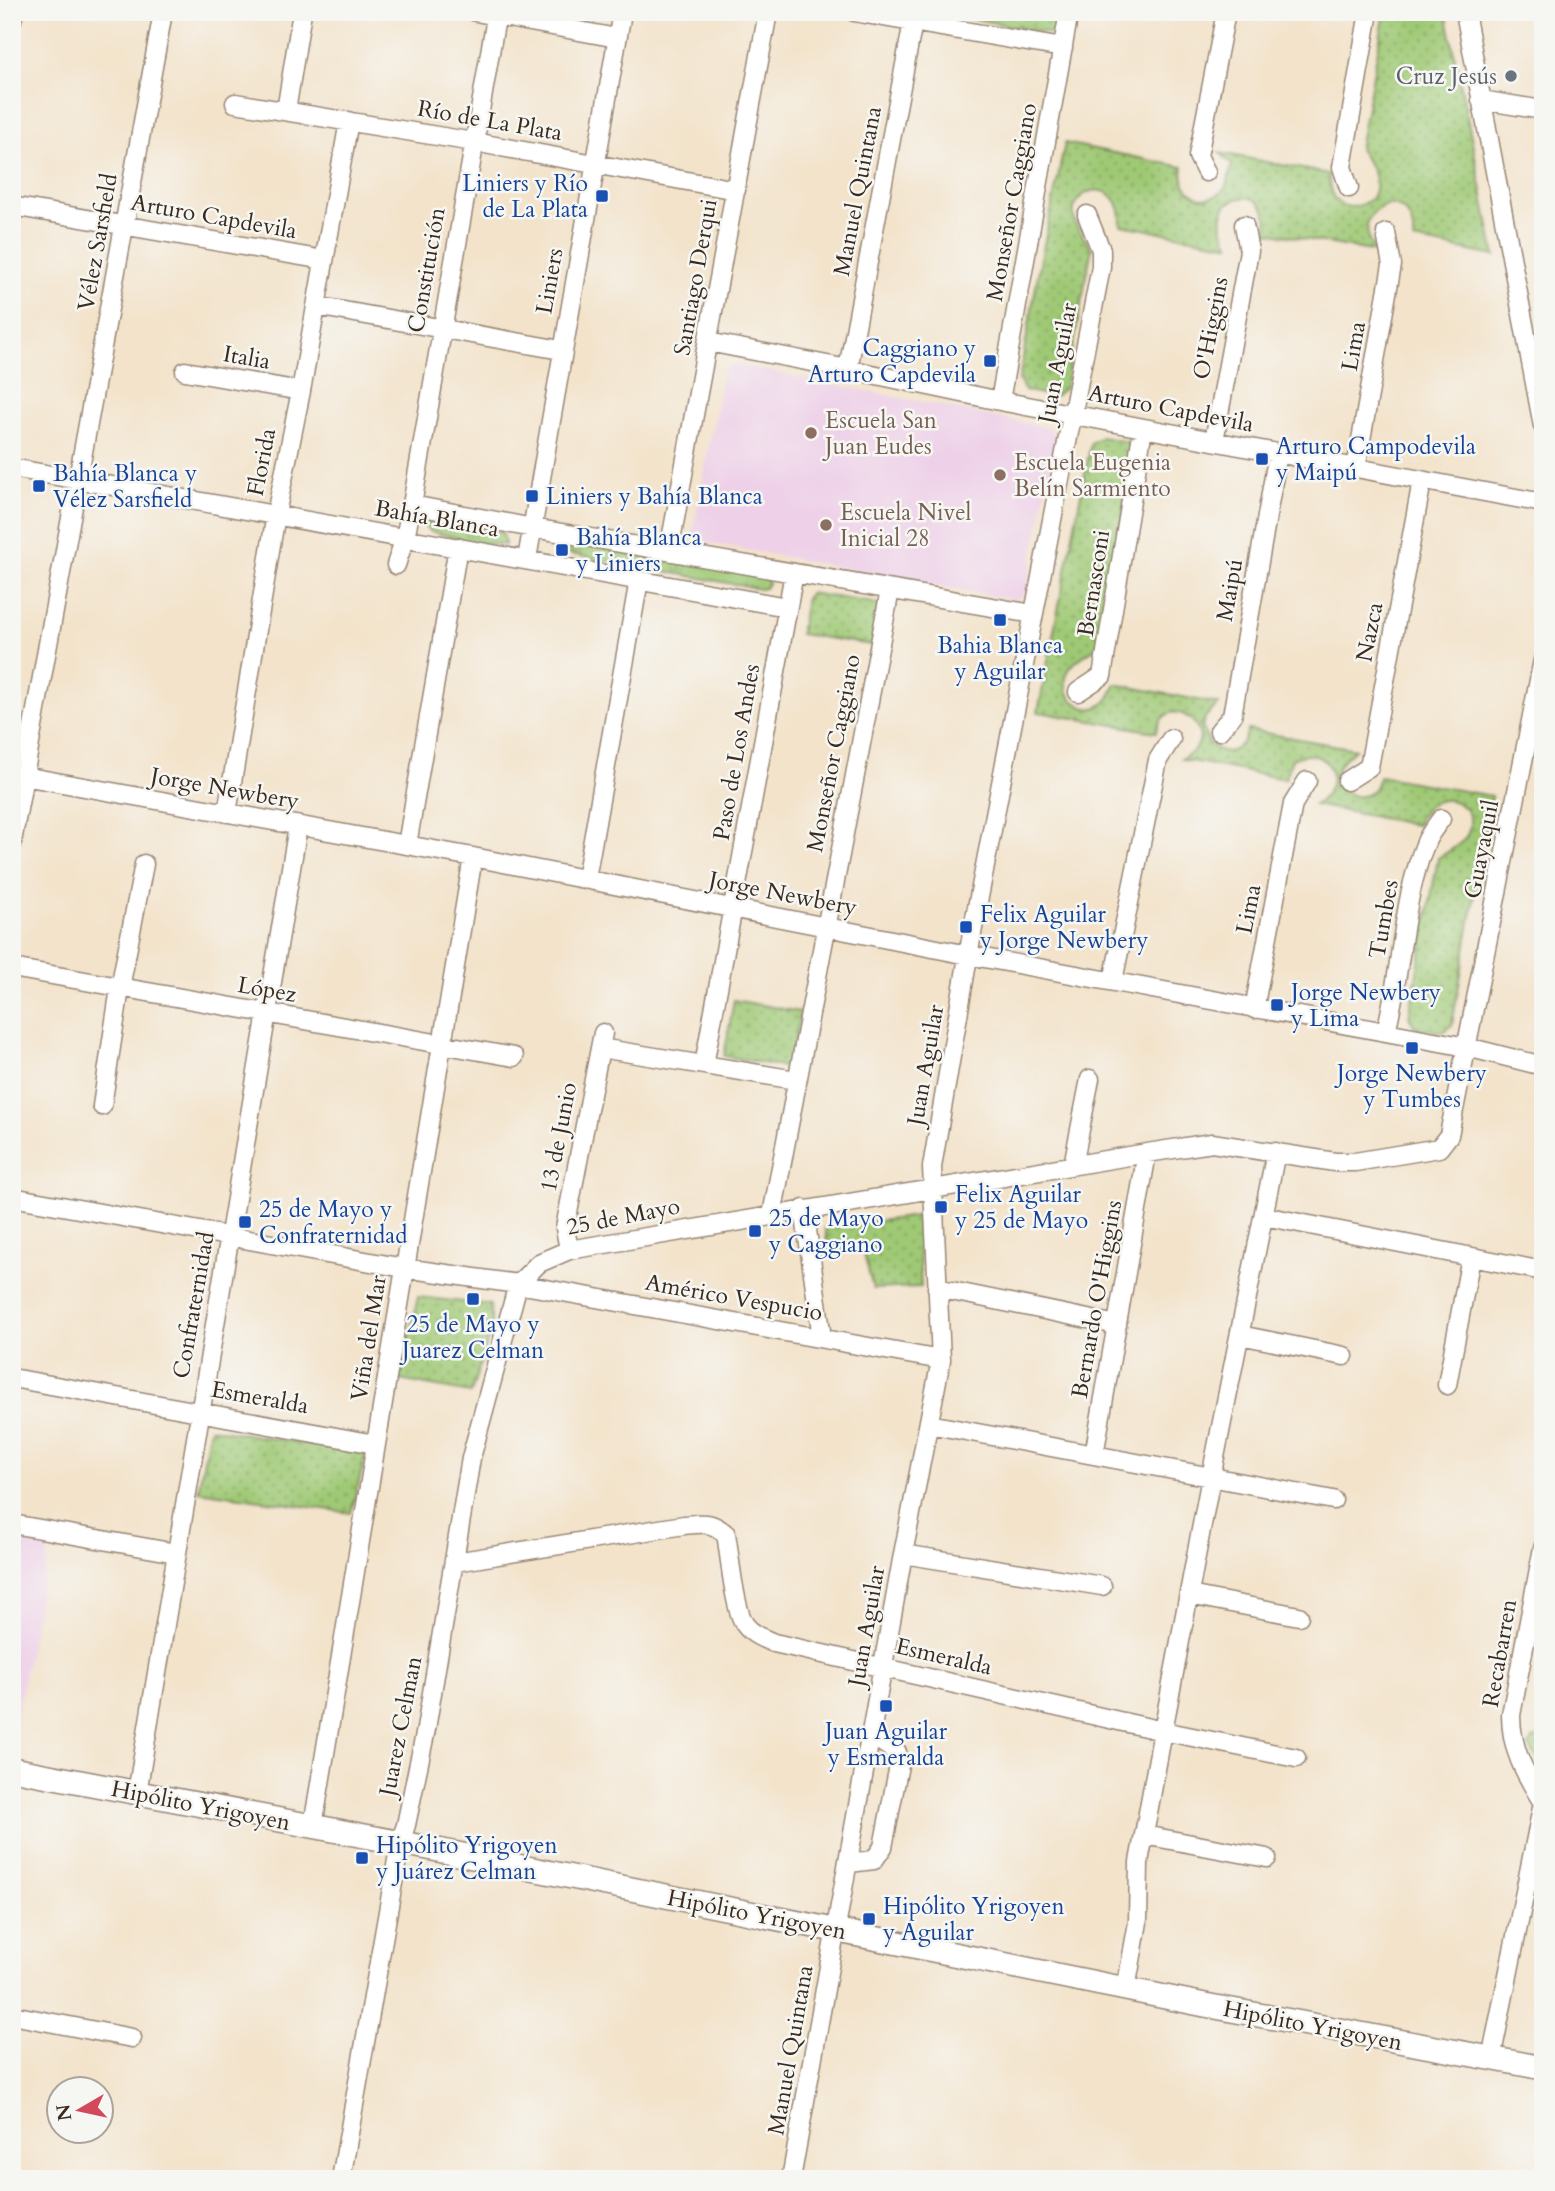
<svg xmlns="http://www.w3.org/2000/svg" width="1555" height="2191" font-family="Cardo,serif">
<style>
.built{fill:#eed0e8}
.grass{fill:url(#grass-tufts);stroke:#6d7a4a;stroke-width:2}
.park{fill:url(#park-dots);stroke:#6d7a4a;stroke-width:2}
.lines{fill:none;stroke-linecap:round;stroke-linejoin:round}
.minor-casing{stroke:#978674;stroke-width:21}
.major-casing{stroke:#978674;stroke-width:26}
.minor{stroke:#fff;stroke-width:18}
.major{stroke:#fff;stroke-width:23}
.worship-dot{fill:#6b7280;stroke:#f6f6f2;stroke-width:2.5}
.transit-dot{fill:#1a4fb4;stroke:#f6f6f2;stroke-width:2.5}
.education-dot{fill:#8d6e63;stroke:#f6f6f2;stroke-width:2.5}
.labels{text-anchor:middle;stroke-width:5;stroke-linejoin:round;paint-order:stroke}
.worship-label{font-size:23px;fill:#5b616d;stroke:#f6f6f2;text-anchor:end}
.street-label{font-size:23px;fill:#3b2a1e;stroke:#f6f6f2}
.transit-label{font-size:23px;fill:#164399;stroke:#f6f6f2;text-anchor:start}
.education-label{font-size:23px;fill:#785e54;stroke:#f6f6f2;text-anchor:start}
</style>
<defs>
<pattern id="grass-tufts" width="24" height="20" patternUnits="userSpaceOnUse" patternTransform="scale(1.75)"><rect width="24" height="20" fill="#9fc975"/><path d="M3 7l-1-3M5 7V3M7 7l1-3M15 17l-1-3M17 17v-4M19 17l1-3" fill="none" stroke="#83a35f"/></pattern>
<pattern id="park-dots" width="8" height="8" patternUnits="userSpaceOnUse" patternTransform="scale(1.75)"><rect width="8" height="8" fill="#9fc975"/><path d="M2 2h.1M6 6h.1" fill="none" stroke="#83a35f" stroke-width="1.8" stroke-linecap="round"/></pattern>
</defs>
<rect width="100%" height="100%" fill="#f6f6f2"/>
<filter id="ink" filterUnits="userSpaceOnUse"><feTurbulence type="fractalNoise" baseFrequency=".0143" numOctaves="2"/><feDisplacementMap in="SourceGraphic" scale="14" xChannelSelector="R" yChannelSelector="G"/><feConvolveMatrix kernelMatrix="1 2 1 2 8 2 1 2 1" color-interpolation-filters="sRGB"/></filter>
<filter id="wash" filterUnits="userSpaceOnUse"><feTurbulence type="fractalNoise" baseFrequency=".00686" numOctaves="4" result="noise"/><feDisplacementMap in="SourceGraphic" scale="28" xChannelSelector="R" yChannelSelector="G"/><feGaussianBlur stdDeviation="1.57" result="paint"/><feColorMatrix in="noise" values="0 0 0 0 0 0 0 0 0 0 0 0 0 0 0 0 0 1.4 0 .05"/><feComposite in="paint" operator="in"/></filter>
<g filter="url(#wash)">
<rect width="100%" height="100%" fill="#f3e3cb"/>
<path class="built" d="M 732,364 L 1049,428 L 1056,436 L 1026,593 L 1015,600 L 699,541 L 693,531 L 723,371 Z
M 12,1533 L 50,1540 L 12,1742 Z"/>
<path class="grass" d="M 431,520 L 503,533 L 505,545 L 477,543 L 429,531 L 423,525 Z
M 555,540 L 763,576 L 767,578 L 768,583 L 765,588 L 760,589 L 559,552 L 554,547 Z"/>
<path class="park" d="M 938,12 L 1057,12 L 1053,34 Z
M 1385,12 L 1446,12 L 1495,256 L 1413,240 C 1416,204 1382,191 1367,223 L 1368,239 L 1376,252 L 1267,232 C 1271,205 1252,188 1227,204 C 1217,219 1222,231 1230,245 L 1121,225 C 1123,174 1068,186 1074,219 C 1076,229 1086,240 1092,248 L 1065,388 L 1055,396 L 1025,391 L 1019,380 L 1039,269 L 1065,143 L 1183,167 C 1180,182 1188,193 1202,198 C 1226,198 1228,185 1232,164 L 1220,153 L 1329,174 C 1327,203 1348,217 1372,198 C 1382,179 1369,165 1359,149 Z
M 1101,437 L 1128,442 L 1134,454 L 1097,647 C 1090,652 1076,659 1071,667 C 1049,696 1101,734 1115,684 L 1219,704 L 1206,716 L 1202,725 C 1209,757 1239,762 1248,730 L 1355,749 C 1349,755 1338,763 1337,771 C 1335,789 1357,805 1372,791 C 1376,788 1377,781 1380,776 L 1492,796 L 1452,1025 L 1442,1032 L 1415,1027 L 1409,1017 L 1438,858 C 1447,852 1459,846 1465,838 C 1487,807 1433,777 1417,825 L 1314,805 C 1348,784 1329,742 1292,759 L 1285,779 L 1181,759 C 1185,756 1192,753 1195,749 C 1215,726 1165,690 1156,732 L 1038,712 L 1091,443 Z
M 809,593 L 880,604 L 872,645 L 800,634 L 806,598 Z
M 734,1000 L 800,1012 L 790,1068 L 724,1056 Z
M 917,1216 L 921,1287 L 873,1289 L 863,1250 L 829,1255 L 825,1228 Z
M 418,1297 L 490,1305 L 492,1327 L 471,1393 L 399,1380 Z
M 210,1428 L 366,1454 L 351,1513 L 198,1491 Z
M 1534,1738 L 1543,1739 L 1543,1768 L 1529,1746 Z"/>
</g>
<g filter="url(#ink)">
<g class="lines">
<g class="minor-casing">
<path id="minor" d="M 476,12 L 617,38
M 854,12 L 1063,48
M 1465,12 L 1543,426
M 12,20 L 14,12
M 1481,100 L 1543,110
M 235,103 L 474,142 L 736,190
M 286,111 L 302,12
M 1206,172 L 1198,156 L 1226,12
M 1349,188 L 1342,167 L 1369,12
M 12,206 L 324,260
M 316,306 L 561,350
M 708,342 L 848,369 L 1000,401 L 1543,503
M 848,369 L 913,22
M 185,371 L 301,391
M 1000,401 L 1069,12
M 1214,441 L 1249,251 L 1244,225
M 12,468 L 787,607
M 1356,468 L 1392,265 L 1386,233
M 412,505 L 533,528 L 1033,614
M 669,551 L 768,12
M 527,559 L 622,12
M 396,565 L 405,537 L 412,505 L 497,12
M 1078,692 L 1102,676 L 1143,428
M 1219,731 L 1232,716 L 1278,453
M 12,774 L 473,857 L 968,955 L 1467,1047 L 1543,1066
M 1347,781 L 1369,767 L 1422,481
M 227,813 L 276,514 L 301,391 L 349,121
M 12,842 L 163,12
M 407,845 L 458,547
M 586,879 L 639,580
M 12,968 L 514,1057
M 1113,981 L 1158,760 L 1171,739
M 1254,1009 L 1293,804 L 1307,781
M 1386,1031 C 1402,970 1402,899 1426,842 C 1429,834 1436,826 1441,819
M 600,1048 L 796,1080
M 704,1065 L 794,573
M 102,1106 L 120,988 L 144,864
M 1073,1165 L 1090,1079
M 12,1197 L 404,1268 L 518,1284 L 941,1360
M 804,1209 L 822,1338
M 772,1215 L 890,590
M 1264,1216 L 1543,1271
M 569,1250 L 565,1228 L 603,1033
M 518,1284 L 539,1263 L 569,1250 L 1147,1153 L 1212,1143 L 1335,1162 L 1355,1162 L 1439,1148 L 1449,1135 L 1543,660
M 937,1288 L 1117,1325
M 1240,1335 L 1344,1356
M 12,1378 L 375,1444
M 1447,1385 L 1471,1257
M 929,1424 L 1333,1500
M 1094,1455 L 1147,1153
M 12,1524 L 176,1553
M 1543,1548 L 1511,1715 C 1511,1750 1525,1773 1543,1803
M 903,1554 L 1102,1586
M 455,1562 L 684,1525 C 703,1523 711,1521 726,1534 C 730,1555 734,1612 746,1626 C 753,1635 764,1639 774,1643 L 1163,1731 L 1296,1758
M 1189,1595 L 1299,1616
M 137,1793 L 298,826
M 313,1826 L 473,857
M 1144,1835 L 1267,1858
M 849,1863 L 874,1860 L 883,1847 L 899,1765 L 897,1752 L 872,1736
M 1126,1989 L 1138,1922 L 1139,1862 L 1163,1731 L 1211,1477 L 1276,1152
M 12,2015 L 132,2038
M 1491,2059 L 1543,1803
M 341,2179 L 400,1843 L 406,1825 L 426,1729 L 471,1458 L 518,1284
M 791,2179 L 903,1554 L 941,1360 L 932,1167 L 973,928 L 1101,267 L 1101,250 L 1087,215"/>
</g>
<g class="major-casing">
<path id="major" d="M 12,1769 L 428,1848 L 1205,2005 L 1543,2068"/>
</g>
<use href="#minor" class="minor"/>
<use href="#major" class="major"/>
</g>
</g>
<circle class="worship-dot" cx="1511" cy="76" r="7"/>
<g class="transit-dot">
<rect x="595" y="189" width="14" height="14" rx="3.5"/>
<rect x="983" y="354" width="14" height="14" rx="3.5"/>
<rect x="1255" y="452" width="14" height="14" rx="3.5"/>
<rect x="32" y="479" width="14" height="14" rx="3.5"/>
<rect x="525" y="489" width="14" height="14" rx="3.5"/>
<rect x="555" y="543" width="14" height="14" rx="3.5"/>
<rect x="993" y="613" width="14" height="14" rx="3.5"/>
<rect x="959" y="920" width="14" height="14" rx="3.5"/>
<rect x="1270" y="998" width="14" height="14" rx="3.5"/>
<rect x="1405" y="1041" width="14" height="14" rx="3.5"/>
<rect x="934" y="1200" width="14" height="14" rx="3.5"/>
<rect x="238" y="1215" width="14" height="14" rx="3.5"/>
<rect x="748" y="1224" width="14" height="14" rx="3.5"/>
<rect x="466" y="1292" width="14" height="14" rx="3.5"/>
<rect x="879" y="1699" width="14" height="14" rx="3.5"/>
<rect x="355" y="1851" width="14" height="14" rx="3.5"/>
<rect x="862" y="1912" width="14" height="14" rx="3.5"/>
</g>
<g class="education-dot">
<circle cx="811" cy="433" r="7"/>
<circle cx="1000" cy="475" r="7"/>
<circle cx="826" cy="525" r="7"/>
</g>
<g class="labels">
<g class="worship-label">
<text x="1497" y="84">Cruz Jesús</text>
</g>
<g class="street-label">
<text transform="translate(490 120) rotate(10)" y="8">Río de La Plata</text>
<text transform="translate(857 191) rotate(-79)" y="8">Manuel Quintana</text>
<text transform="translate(1011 202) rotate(-80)" y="8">Monseñor Caggiano</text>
<text transform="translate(214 216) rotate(10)" y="8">Arturo Capdevila</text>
<text transform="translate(97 242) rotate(-80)" y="8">Vélez Sarsfield</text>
<text transform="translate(426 270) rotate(-80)" y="8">Constitución</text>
<text transform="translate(695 277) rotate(-80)" y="8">Santiago Derqui</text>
<text transform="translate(549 281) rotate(-80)" y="8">Liniers</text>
<text transform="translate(1210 328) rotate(-79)" y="8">O'Higgins</text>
<text transform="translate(1353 346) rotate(-80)" y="8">Lima</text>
<text transform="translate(247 357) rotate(10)" y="8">Italia</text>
<text transform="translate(1057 363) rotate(-79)" y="8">Juan Aguilar</text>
<text transform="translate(1171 408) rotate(11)" y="8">Arturo Capdevila</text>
<text transform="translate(261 462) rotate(-79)" y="8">Florida</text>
<text transform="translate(437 518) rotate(10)" y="8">Bahía Blanca</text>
<text transform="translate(1093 583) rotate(-81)" y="8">Bernasconi</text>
<text transform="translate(1229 590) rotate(-80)" y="8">Maipú</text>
<text transform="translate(1369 632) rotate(-79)" y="8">Nazca</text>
<text transform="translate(736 752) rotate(-80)" y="8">Paso de Los Andes</text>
<text transform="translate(833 753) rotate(-79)" y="8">Monseñor Caggiano</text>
<text transform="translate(225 788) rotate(10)" y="8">Jorge Newbery</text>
<text transform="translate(1481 849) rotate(-79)" y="8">Guayaquil</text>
<text transform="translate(783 893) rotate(11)" y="8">Jorge Newbery</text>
<text transform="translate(1248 909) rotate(-79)" y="8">Lima</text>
<text transform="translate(1383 919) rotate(-80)" y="8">Tumbes</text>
<text transform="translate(267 989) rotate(10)" y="8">López</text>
<text transform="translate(925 1065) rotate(-80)" y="8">Juan Aguilar</text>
<text transform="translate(558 1137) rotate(-79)" y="8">13 de Junio</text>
<text transform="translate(623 1216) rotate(-11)" y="8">25 de Mayo</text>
<text transform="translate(734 1297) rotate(10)" y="8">Américo Vespucio</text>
<text transform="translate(1096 1299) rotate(-80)" y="8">Bernardo O'Higgins</text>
<text transform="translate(193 1305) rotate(-80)" y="8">Confraternidad</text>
<text transform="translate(368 1338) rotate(-81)" y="8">Viña del Mar</text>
<text transform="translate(260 1397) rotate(10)" y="8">Esmeralda</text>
<text transform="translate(866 1626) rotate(-80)" y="8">Juan Aguilar</text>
<text transform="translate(1499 1653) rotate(-80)" y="8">Recabarren</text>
<text transform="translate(944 1656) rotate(13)" y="8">Esmeralda</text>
<text transform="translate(400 1726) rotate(-79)" y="8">Juarez Celman</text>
<text transform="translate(201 1805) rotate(11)" y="8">Hipólito Yrigoyen</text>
<text transform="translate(757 1914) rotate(11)" y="8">Hipólito Yrigoyen</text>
<text transform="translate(1313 2025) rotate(11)" y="8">Hipólito Yrigoyen</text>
<text transform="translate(790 2050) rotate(-80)" y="8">Manuel Quintana</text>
</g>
<g class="transit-label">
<text x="588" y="191" text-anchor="end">Liniers y Río<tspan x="588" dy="26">de La Plata</tspan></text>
<text x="976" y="356" text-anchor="end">Caggiano y<tspan x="976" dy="26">Arturo Capdevila</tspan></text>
<text x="1276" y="454">Arturo Campodevila<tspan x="1276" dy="26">y Maipú</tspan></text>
<text x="53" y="481">Bahía Blanca y<tspan x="53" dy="26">Vélez Sarsfield</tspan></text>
<text x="546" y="504">Liniers y Bahía Blanca</text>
<text x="576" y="545">Bahía Blanca<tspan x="576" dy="26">y Liniers</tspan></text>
<text x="1000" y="653" text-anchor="middle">Bahia Blanca<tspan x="1000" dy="26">y Aguilar</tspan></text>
<text x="980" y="922">Felix Aguilar<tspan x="980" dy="26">y Jorge Newbery</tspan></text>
<text x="1291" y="1000">Jorge Newbery<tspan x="1291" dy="26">y Lima</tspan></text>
<text x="1412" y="1081" text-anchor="middle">Jorge Newbery<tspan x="1412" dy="26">y Tumbes</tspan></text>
<text x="955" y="1202">Felix Aguilar<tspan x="955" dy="26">y 25 de Mayo</tspan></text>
<text x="259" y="1217">25 de Mayo y<tspan x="259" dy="26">Confraternidad</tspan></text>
<text x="769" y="1226">25 de Mayo<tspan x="769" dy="26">y Caggiano</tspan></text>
<text x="473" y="1332" text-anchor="middle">25 de Mayo y<tspan x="473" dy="26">Juarez Celman</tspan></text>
<text x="886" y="1739" text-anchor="middle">Juan Aguilar<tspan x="886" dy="26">y Esmeralda</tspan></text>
<text x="376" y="1853">Hipólito Yrigoyen<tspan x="376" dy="26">y Juárez Celman</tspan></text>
<text x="883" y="1914">Hipólito Yrigoyen<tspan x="883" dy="26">y Aguilar</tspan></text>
</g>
<g class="education-label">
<text x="825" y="428">Escuela San<tspan x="825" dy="26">Juan Eudes</tspan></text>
<text x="1014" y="470">Escuela Eugenia<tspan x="1014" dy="26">Belín Sarmiento</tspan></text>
<text x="840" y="520">Escuela Nivel<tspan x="840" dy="26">Inicial 28</tspan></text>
</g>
</g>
<rect width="1555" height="2191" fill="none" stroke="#f6f6f2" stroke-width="42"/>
<g transform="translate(80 2110) rotate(261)"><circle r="33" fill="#f6f6f2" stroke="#aba49d" stroke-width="2"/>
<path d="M0-5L12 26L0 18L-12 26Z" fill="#d1495b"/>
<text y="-10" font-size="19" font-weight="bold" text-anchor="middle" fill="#3b2a1e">N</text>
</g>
</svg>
